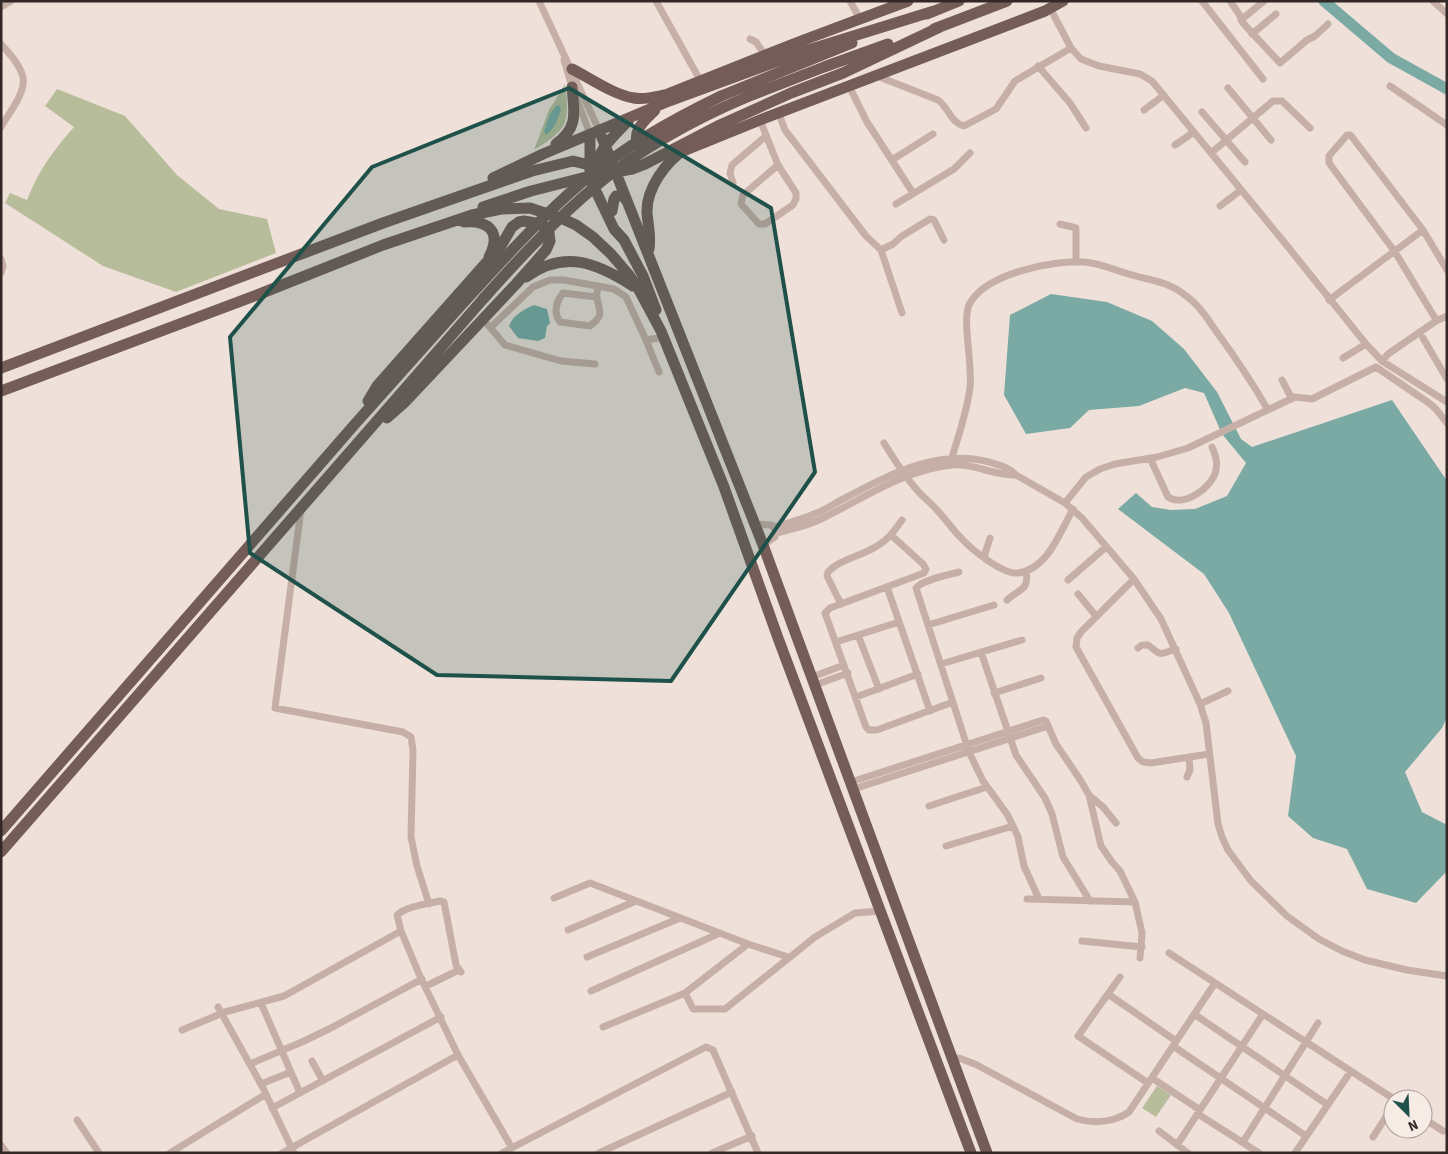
<svg xmlns="http://www.w3.org/2000/svg" width="1448" height="1154" font-family="'Source Sans 3',sans-serif">
<style>
.green{fill:#b7bd9a}
.water{fill:#7aaaa3}
.lines{fill:none;stroke-linecap:round;stroke-linejoin:round}
.river{stroke:#7aaaa3;stroke-width:11}
.street{stroke:#c6afa6;stroke-width:7}
.primary{stroke:#745d58;stroke-width:11}
.primary-bridge{stroke:#745d58;stroke-width:11}
.marked{fill:#1f514b;fill-opacity:0.2;stroke:#1f514b;stroke-width:4;stroke-linejoin:round}
</style>
<rect width="100%" height="100%" fill="#efe1d9"/>
<path class="green" d="M 565,84 C 570,123 568,129 534,150 L 549,110 Z
M 57,89 L 125,116 L 177,175 L 219,209 L 267,219 L 276,253 L 176,292 L 103,266 L 5,203 L 10,193 L 27,200 C 39,170 53,151 74,127 L 45,106 Z
M 1157,1086 L 1171,1095 L 1156,1117 L 1142,1108 Z"/>
<path class="water" d="M 559,105 L 561,109 C 558,119 555,128 546,135 L 544,131 L 550,114 L 556,106 Z
M 1051,294 L 1107,302 L 1152,321 L 1184,349 L 1217,392 L 1241,439 L 1252,447 L 1392,400 L 1447,481 L 1447,717 L 1442,728 L 1405,772 L 1422,812 L 1447,825 L 1447,871 L 1416,903 L 1367,889 L 1347,849 L 1313,838 L 1288,816 L 1296,756 L 1229,613 L 1204,574 L 1118,509 L 1136,493 L 1152,507 L 1171,510 L 1195,509 L 1227,496 L 1246,463 L 1222,434 L 1204,393 L 1185,388 L 1139,406 L 1089,410 L 1070,428 L 1026,434 L 1004,395 L 1010,315 Z
M 534,305 L 547,309 L 550,323 L 547,326 L 545,338 L 538,341 L 518,338 L 509,326 C 514,314 523,310 534,305 Z"/>
<g class="lines">
<path class="river" d="M 1324,1 L 1391,58 L 1447,89"/>
<path class="street" d="M 539,1 L 599,130
M 656,1 L 700,80
M 850,1 L 860,19
M 1202,1 L 1263,79
M 1230,1 L 1239,14 L 1243,23 L 1280,63 L 1307,40 L 1315,36 L 1328,24
M 1433,1 L 1447,14
M 1,7 L 11,1
M 1050,8 L 1071,48 L 1081,59 L 1099,66 L 1140,74 L 1152,81 L 1284,242 L 1366,344 L 1382,361 L 1447,402
M 1241,20 L 1264,1
M 1252,34 L 1276,14
M 750,39 L 756,42 L 765,55
M 1,44 C 9,53 20,65 23,77 C 26,93 9,113 1,127
M 564,60 L 573,90
M 1038,66 L 1070,103 L 1086,128
M 877,76 L 938,100 C 949,108 950,122 964,126 L 996,109 L 1015,81 L 1071,48
M 849,86 L 867,122 L 913,193
M 1390,86 L 1447,125
M 1228,88 L 1271,140
M 577,100 L 590,134
M 1144,110 L 1164,95
M 1202,112 L 1245,162
M 779,114 L 785,130 L 866,236 L 881,250 L 902,313
M 760,120 L 778,165 L 796,193 L 796,199 L 793,205 L 765,224 L 759,224 L 741,204 L 743,195 L 778,165
M 1175,145 L 1194,132
M 1211,153 L 1273,101 L 1282,101 L 1310,128
M 892,160 L 933,134
M 733,183 L 730,173 L 732,165 L 766,136
M 896,204 L 954,169 L 970,153
M 1220,206 L 1241,190
M 1060,224 L 1076,228 L 1076,262
M 881,250 L 893,244 L 902,236 L 930,219 L 934,220 L 944,240
M 1,259 L 3,266 L 1,273
M 596,297 L 563,293 C 556,302 553,312 560,322 L 590,326 C 604,315 600,313 597,298 C 596,294 598,289 598,286
M 1329,300 L 1423,230
M 1435,318 L 1395,252 L 1329,163 L 1329,156 L 1347,135 L 1350,135 L 1352,137 L 1423,230 L 1447,270
M 488,325 L 505,345 L 561,361 L 595,364
M 491,327 L 533,287 L 550,280 L 564,280 L 614,289 L 626,297 L 646,340 L 664,337
M 1423,338 L 1447,379
M 646,340 L 659,372
M 1343,358 L 1366,344
M 1382,361 L 1388,354 L 1436,321 L 1447,316
M 1282,380 L 1292,399
M 884,443 C 894,459 904,476 917,490 C 923,497 930,502 936,509 C 945,518 952,529 961,538 C 971,549 1003,575 1018,573 C 1048,569 1060,532 1073,509
M 1150,458 L 1168,497 C 1184,508 1213,487 1216,470 C 1218,461 1215,455 1212,447
M 952,465 L 952,457 C 959,435 967,411 970,388 C 973,367 962,321 969,305 C 984,274 1052,260 1084,262 C 1101,263 1116,271 1132,275 C 1156,282 1169,281 1190,299 C 1201,307 1208,320 1216,331 C 1235,357 1252,382 1268,410
M 1065,503 L 1086,477 L 1100,469 L 1115,464 L 1157,457 L 1188,448 L 1295,397 L 1312,399 L 1376,367 L 1429,403 L 1436,409 L 1447,423
M 301,509 L 275,708 L 403,732 L 411,737 L 413,750 L 411,837 L 417,866 L 429,904
M 755,524 L 771,525 L 776,530 L 775,537 L 763,545
M 774,527 C 787,523 801,520 814,514 C 825,510 835,503 845,498 C 889,475 938,448 989,462 C 999,465 1009,467 1016,475 L 1065,503 L 1082,518 L 1134,579 L 1161,619 L 1200,704 L 1206,723 L 1218,824 L 1222,837 L 1228,850 L 1251,881 L 1287,916 L 1319,939 L 1342,951 L 1365,960 L 1407,970 L 1447,976
M 777,533 C 791,529 807,526 821,519 C 863,499 903,470 952,465 C 974,463 995,476 1016,475
M 891,535 L 923,564 L 926,569 L 924,573 L 830,608 L 825,613 L 866,727 L 869,730 L 877,730 L 953,702
M 984,557 L 990,538
M 959,572 C 948,575 922,580 916,588 L 969,752 L 983,781 L 1007,814 L 1013,826 L 1018,837 L 1024,866 L 1039,899
M 1134,579 L 1081,632 L 1077,638 L 1076,647 L 1138,758 L 1143,762 L 1151,763 L 1209,754
M 1068,580 L 1106,547
M 887,587 L 930,711
M 1078,594 L 1096,616
M 1007,600 C 1018,589 1030,591 1026,571
M 841,604 L 827,576 L 828,572 C 840,559 862,556 877,546 C 888,540 895,530 902,520
M 928,625 L 994,605
M 858,635 L 879,689
M 836,642 L 899,622
M 1138,648 L 1142,645 L 1148,645 C 1163,656 1157,655 1176,649
M 981,652 L 1016,755 L 1045,798 L 1052,814 L 1063,857 L 1090,901
M 941,664 L 1022,640
M 812,677 L 844,665
M 815,685 L 848,673
M 994,693 L 1041,678
M 856,697 L 918,674
M 1200,704 L 1228,691
M 1187,777 L 1190,770 L 1189,757
M 851,782 L 1043,720 L 1046,721 L 1056,744 L 1081,781 L 1089,795 L 1101,846 L 1112,862 L 1120,871 L 1135,902 L 1142,933 L 1140,958
M 854,789 L 1048,726
M 1090,796 L 1103,807 L 1116,823
M 929,806 L 987,787
M 946,846 L 1013,826
M 554,898 L 590,883 L 748,944 L 788,957
M 1027,899 L 1135,902
M 568,930 L 636,901
M 1082,941 L 1142,947
M 1169,953 L 1394,1099
M 587,957 L 680,918
M 461,972 L 456,965 L 444,902 L 440,901 C 427,904 407,906 397,915 L 401,931 L 419,974 L 458,1055 L 512,1148
M 1120,977 L 1078,1036 L 1148,1083
M 426,986 L 459,970
M 591,991 L 720,933
M 685,993 L 693,1009 L 725,1009 L 815,937 L 855,913 L 881,911
M 1108,994 L 1176,1041
M 261,1003 L 300,1093
M 218,1007 L 263,1088 L 294,1153
M 1194,1014 L 1328,1105
M 603,1027 L 685,993 L 748,944
M 182,1030 L 225,1012 L 284,996 L 401,931
M 1173,1046 L 1306,1136
M 951,1057 L 962,1059 L 977,1065 L 1077,1119 C 1095,1124 1114,1122 1129,1112 L 1215,983
M 312,1061 L 323,1081
M 250,1064 L 302,1042 L 329,1029 L 422,979
M 1152,1078 L 1200,1110
M 261,1084 L 291,1072
M 272,1108 L 441,1017
M 1198,1114 L 1259,1153
M 1423,1118 L 1443,1131
M 77,1120 L 99,1153
M 1159,1131 L 1188,1153
M 1373,1137 L 1393,1106
M 1243,1142 L 1318,1023
M 1,1145 L 7,1153
M 1177,1145 L 1263,1014
M 170,1153 L 266,1094
M 282,1153 L 458,1055
M 502,1153 L 706,1047 L 713,1050 L 758,1153
M 599,1153 L 732,1092
M 712,1153 L 752,1136
M 1295,1153 L 1351,1071"/>
<path class="primary" d="M 927,14 L 959,1
M 934,29 L 1007,1
M 572,69 C 590,78 614,95 634,98 C 644,100 655,97 665,95 L 801,41 L 908,1
M 721,96 L 852,43
M 747,97 L 824,67 L 888,44
M 599,130 L 763,545 L 987,1153
M 590,134 L 590,176 L 592,183 L 614,229 L 624,240 L 643,276 L 656,310
M 556,144 C 579,127 574,112 572,87
M 640,149 C 630,132 643,122 655,110
M 681,152 L 760,120 L 1045,11 L 1063,1
M 611,173 L 632,169 L 645,164 L 720,125 L 791,93 L 843,73 L 940,27
M 596,175 C 594,152 614,136 629,120
M 493,178 L 543,154 L 669,101 L 805,51 L 934,11
M 483,207 L 531,191 L 590,176
M 612,211 L 614,199 L 616,196 L 623,196 L 626,200
M 464,222 C 489,220 502,232 489,257
M 649,249 C 651,237 648,225 647,213 C 646,188 666,162 686,148
M 526,277 C 565,249 597,263 633,286
M 1,368 L 383,223 L 532,171 L 573,161 L 589,165 L 605,173
M 1,391 L 262,293 L 383,245 L 472,215 L 501,209 L 530,208 L 563,219 L 576,225 L 593,237 L 611,254 L 629,275 L 639,290 L 661,331 L 724,487 L 778,638 L 971,1153
M 368,401 L 377,386 L 486,263 L 498,251 L 512,227 L 519,222 L 524,221 L 535,223 L 545,227 L 549,233 L 550,241 L 546,250 L 516,284 L 404,403 L 387,418
M 1,831 L 355,424 L 463,303
M 1,852 L 484,298"/>
<path class="primary-bridge" d="M 484,298 C 519,259 556,219 597,185 C 638,150 697,118 747,97
M 463,303 C 501,262 539,219 581,183 C 623,147 672,120 721,96"/>
</g>
<path class="marked" d="M 569,88 L 771,208 L 815,472 L 671,681 L 437,675 L 250,553 L 230,337 L 372,167 Z"/>
<rect width="1448" height="1154" fill="none" stroke="#332826" stroke-width="5"/>
<g transform="translate(1408 1114) rotate(156)"><circle r="24" fill="#f7ebe5" stroke="#a99d99"/>
<path d="M0-4L9 19L0 12L-9 19Z" fill="#1f514b"/>
<text y="-8" font-size="14" font-weight="bold" text-anchor="middle" fill="#332826">N</text>
</g>
</svg>
